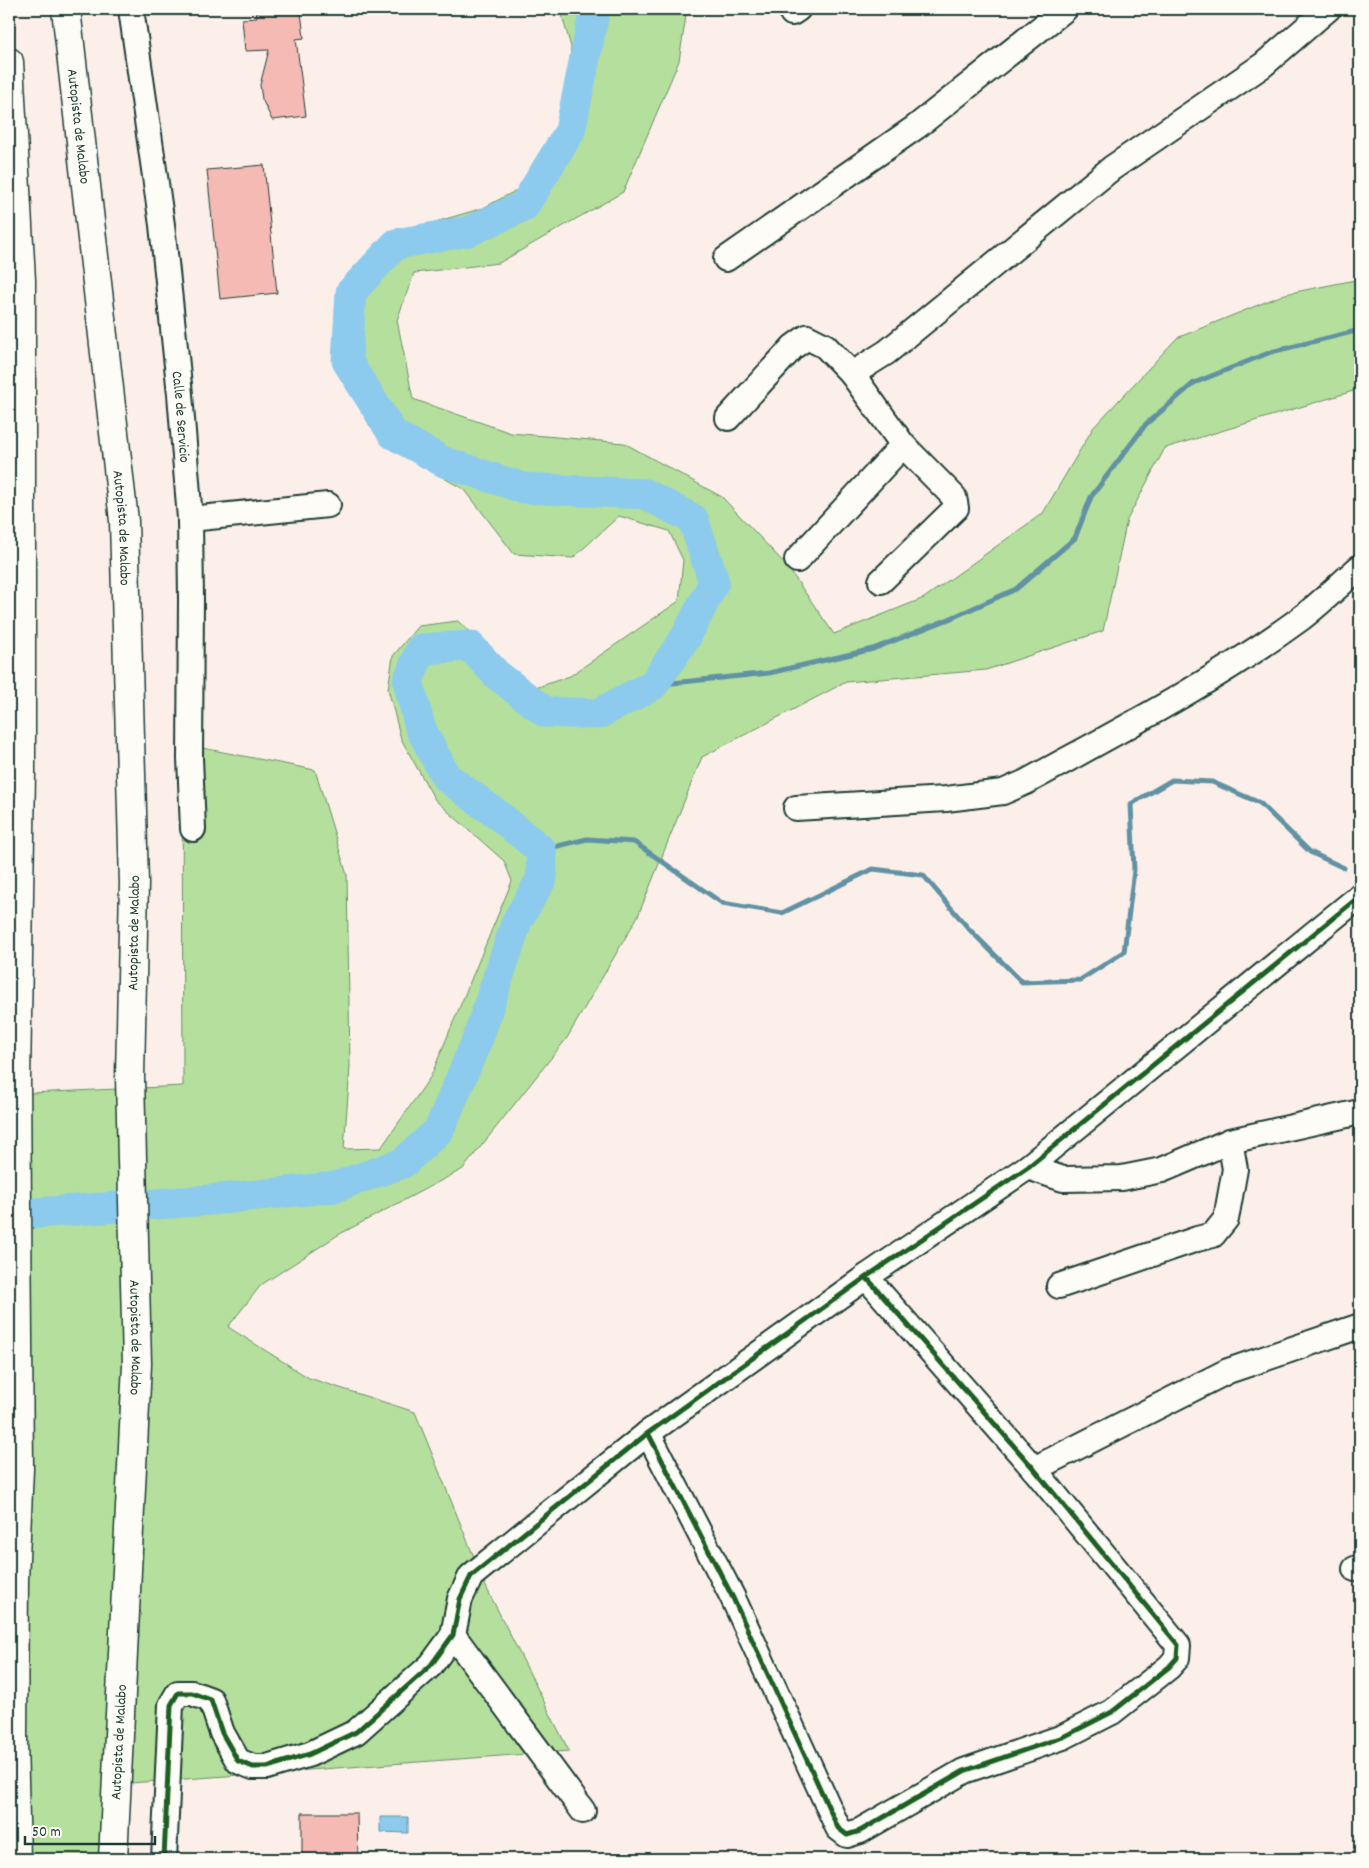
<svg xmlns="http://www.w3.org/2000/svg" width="1369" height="1868" font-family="Dekko,sans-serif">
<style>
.green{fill:#b5df9c;stroke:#6a8e68}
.water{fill:#8ccbed;stroke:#6092a3}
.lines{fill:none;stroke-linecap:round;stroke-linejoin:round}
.stream{stroke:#6092a3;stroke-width:5}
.river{stroke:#8ccbed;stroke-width:31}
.building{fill:#f6bab5;stroke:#1f3d34}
.minor-casing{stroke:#1f3d34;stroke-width:28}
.highway-casing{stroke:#1f3d34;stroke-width:31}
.minor{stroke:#fdfcf7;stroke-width:24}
.highway{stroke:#fdfcf7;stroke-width:28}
.cycleway-casing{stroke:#fdfcf7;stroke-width:8}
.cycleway{stroke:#1b5e20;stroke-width:5}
.labels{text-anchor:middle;stroke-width:4;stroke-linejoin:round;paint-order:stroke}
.street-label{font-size:15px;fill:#1f3d34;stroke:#fdfcf7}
</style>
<rect width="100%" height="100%" fill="#fcefea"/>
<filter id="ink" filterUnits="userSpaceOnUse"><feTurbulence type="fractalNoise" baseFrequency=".02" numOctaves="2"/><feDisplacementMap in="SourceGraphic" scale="10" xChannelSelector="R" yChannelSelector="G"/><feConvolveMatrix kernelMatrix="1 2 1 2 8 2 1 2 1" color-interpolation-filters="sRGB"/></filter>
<g filter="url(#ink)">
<path class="green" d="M 560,9 L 687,9 L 679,61 L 623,192 L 499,263 L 414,273 L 397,320 L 413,399 L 511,433 L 624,443 L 722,497 L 786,565 L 834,634 L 924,598 L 1043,513 L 1093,428 L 1177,338 L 1285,294 L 1360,279 L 1360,389 L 1165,448 L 1127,520 L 1103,631 L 986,670 L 846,682 L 702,757 L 638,916 L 567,1038 L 463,1169 L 338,1235 L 261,1285 L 228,1327 L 309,1378 L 415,1412 L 487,1589 L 569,1751 L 103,1785 L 99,1859 L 9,1859 L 9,1094 L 183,1086 L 182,744 L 315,770 L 347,875 L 350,1067 L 344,1149 L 381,1148 L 431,1076 L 512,881 L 504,861 L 435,800 L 401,739 L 388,689 L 393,656 L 418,626 L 458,621 L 513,673 L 538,687 L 570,676 L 679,601 L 683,560 L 669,531 L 619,516 L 573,558 L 514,554 L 465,490 L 405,456 L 370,426 L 341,373 L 338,290 L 384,237 L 483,208 L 536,180 L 565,126 L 571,47 Z"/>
<path class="water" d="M 380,1817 L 408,1817 L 408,1833 L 380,1832 Z"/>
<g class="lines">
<path class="stream" d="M 653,685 L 769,673 L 873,649 L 949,619 L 1016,589 L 1075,538 L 1091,497 L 1146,424 L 1194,383 L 1271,352 L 1360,330
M 541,850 L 587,839 L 634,842 L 722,903 L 782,913 L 873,869 L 923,875 L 969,929 L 1022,982 L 1080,980 L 1124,952 L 1134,870 L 1131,804 L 1172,780 L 1212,782 L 1260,803 L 1310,852 L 1344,868"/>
<path class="river" d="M 9,1215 L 210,1200 L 335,1187 L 403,1163 L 439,1130 L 478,1038 L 517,921 L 542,878 L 541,850 L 498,815 L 446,777 L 420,727 L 408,681 L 421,649 L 470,646 L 496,674 L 545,712 L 598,714 L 653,685 L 686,637 L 714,582 L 693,519 L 645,494 L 523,488 L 444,462 L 393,434 L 347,361 L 351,292 L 396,244 L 469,231 L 524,206 L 570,131 L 595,9"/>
</g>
<path class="building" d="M 258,9 L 291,9 L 291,13 L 301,12 L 304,38 L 296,39 L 306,116 L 272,120 L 262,99 L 260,85 L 269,50 L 245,51 L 242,19 L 256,18 Z
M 264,165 L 277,293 L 220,299 L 207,170 Z
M 302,1813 L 357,1813 L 358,1857 L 302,1857 Z"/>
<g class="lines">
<g class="minor-casing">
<g id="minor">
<path id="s1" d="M 131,9 L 162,225 L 180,394 L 190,519 L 191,600 L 190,758 L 193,829"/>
<path d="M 792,13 L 798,9"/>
<path d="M 726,259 L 916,127 L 1065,9"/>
<path d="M 728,418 L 793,347 L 807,337 L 825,346 L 852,374"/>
<path d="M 190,519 L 328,505"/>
<path d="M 797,560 L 903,445"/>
<path d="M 881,581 L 956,508 L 954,497 L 903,445 L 852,374 L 887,352 L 1112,168 L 1263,65 L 1328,9"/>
<path d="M 796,808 L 946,799 L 1003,792 L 1026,782 C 1119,731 1214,682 1300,619 C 1321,603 1340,584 1360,567"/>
<path d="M 1028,1167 L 1063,1179 L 1122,1178 L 1162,1170 L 1230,1141 L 1360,1112"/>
<path d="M 1059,1286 L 1197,1239 L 1213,1235 L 1226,1219 L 1235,1169 L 1230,1141"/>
<path d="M 648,1433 L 733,1598 L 838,1828 L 847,1835 L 860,1831 L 964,1771 L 1063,1737 L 1112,1712 L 1169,1667 L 1177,1658 L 1178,1645 L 1034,1469 L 866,1277"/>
<path d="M 1034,1469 L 1228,1371 L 1360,1326"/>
<path d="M 1355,1569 L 1360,1567"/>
<path d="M 453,1635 L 583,1811"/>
<path d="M 164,1859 L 171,1705 L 178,1693 L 192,1693 L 211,1700 L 222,1733 L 238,1761 L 253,1767 L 267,1767 L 310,1754 L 356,1732 L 431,1665 L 453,1635 L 460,1599 L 471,1576 L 648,1433 L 866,1277 L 1028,1167 L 1360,896"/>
</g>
</g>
<g class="highway-casing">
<g id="highway">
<path id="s2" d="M 66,9 L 124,521 L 134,883 L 130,1077 L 137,1364 L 113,1859"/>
<path d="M 9,62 L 21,280 L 21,772 L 16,1080 L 19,1469 L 14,1580 L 13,1741 L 16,1859"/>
</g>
</g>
<use href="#minor" class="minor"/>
<use href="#highway" class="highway"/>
<g class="cycleway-casing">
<path id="cycleway" d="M 648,1433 L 733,1598 L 838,1828 L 847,1835 L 860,1831 L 964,1771 L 1063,1737 L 1112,1712 L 1169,1667 L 1177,1658 L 1178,1645 L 1034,1469 L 866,1277
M 164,1859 L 171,1705 L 178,1693 L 192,1693 L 211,1700 L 222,1733 L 238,1761 L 253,1767 L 267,1767 L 310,1754 L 356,1732 L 431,1665 L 453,1635 L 460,1599 L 471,1576 L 648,1433 L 866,1277 L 1028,1167 L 1360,896"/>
</g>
<use href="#cycleway" class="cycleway"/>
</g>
</g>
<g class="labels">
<g class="street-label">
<text dy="5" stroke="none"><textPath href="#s2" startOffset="118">Autopista de Malabo</textPath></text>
<text dy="5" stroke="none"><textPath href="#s1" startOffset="411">Calle de Servicio</textPath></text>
<text dy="5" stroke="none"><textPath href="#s2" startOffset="522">Autopista de Malabo</textPath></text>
<text transform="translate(133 933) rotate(-89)" y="5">Autopista de Malabo</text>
<text dy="5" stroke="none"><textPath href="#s2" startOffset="1332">Autopista de Malabo</textPath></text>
<text transform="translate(118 1742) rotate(-87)" y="5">Autopista de Malabo</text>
</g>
</g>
<rect width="1369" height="1868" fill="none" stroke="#fdfcf7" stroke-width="30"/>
<rect x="15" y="15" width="1339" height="1838" fill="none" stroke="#1f3d34" stroke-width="2" filter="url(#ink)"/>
<path d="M25 1836v8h130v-8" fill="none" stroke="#1f3d34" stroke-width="2.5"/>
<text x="32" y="1836" font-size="15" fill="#1f3d34" stroke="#fdfcf7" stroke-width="4" paint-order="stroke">50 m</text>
</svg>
